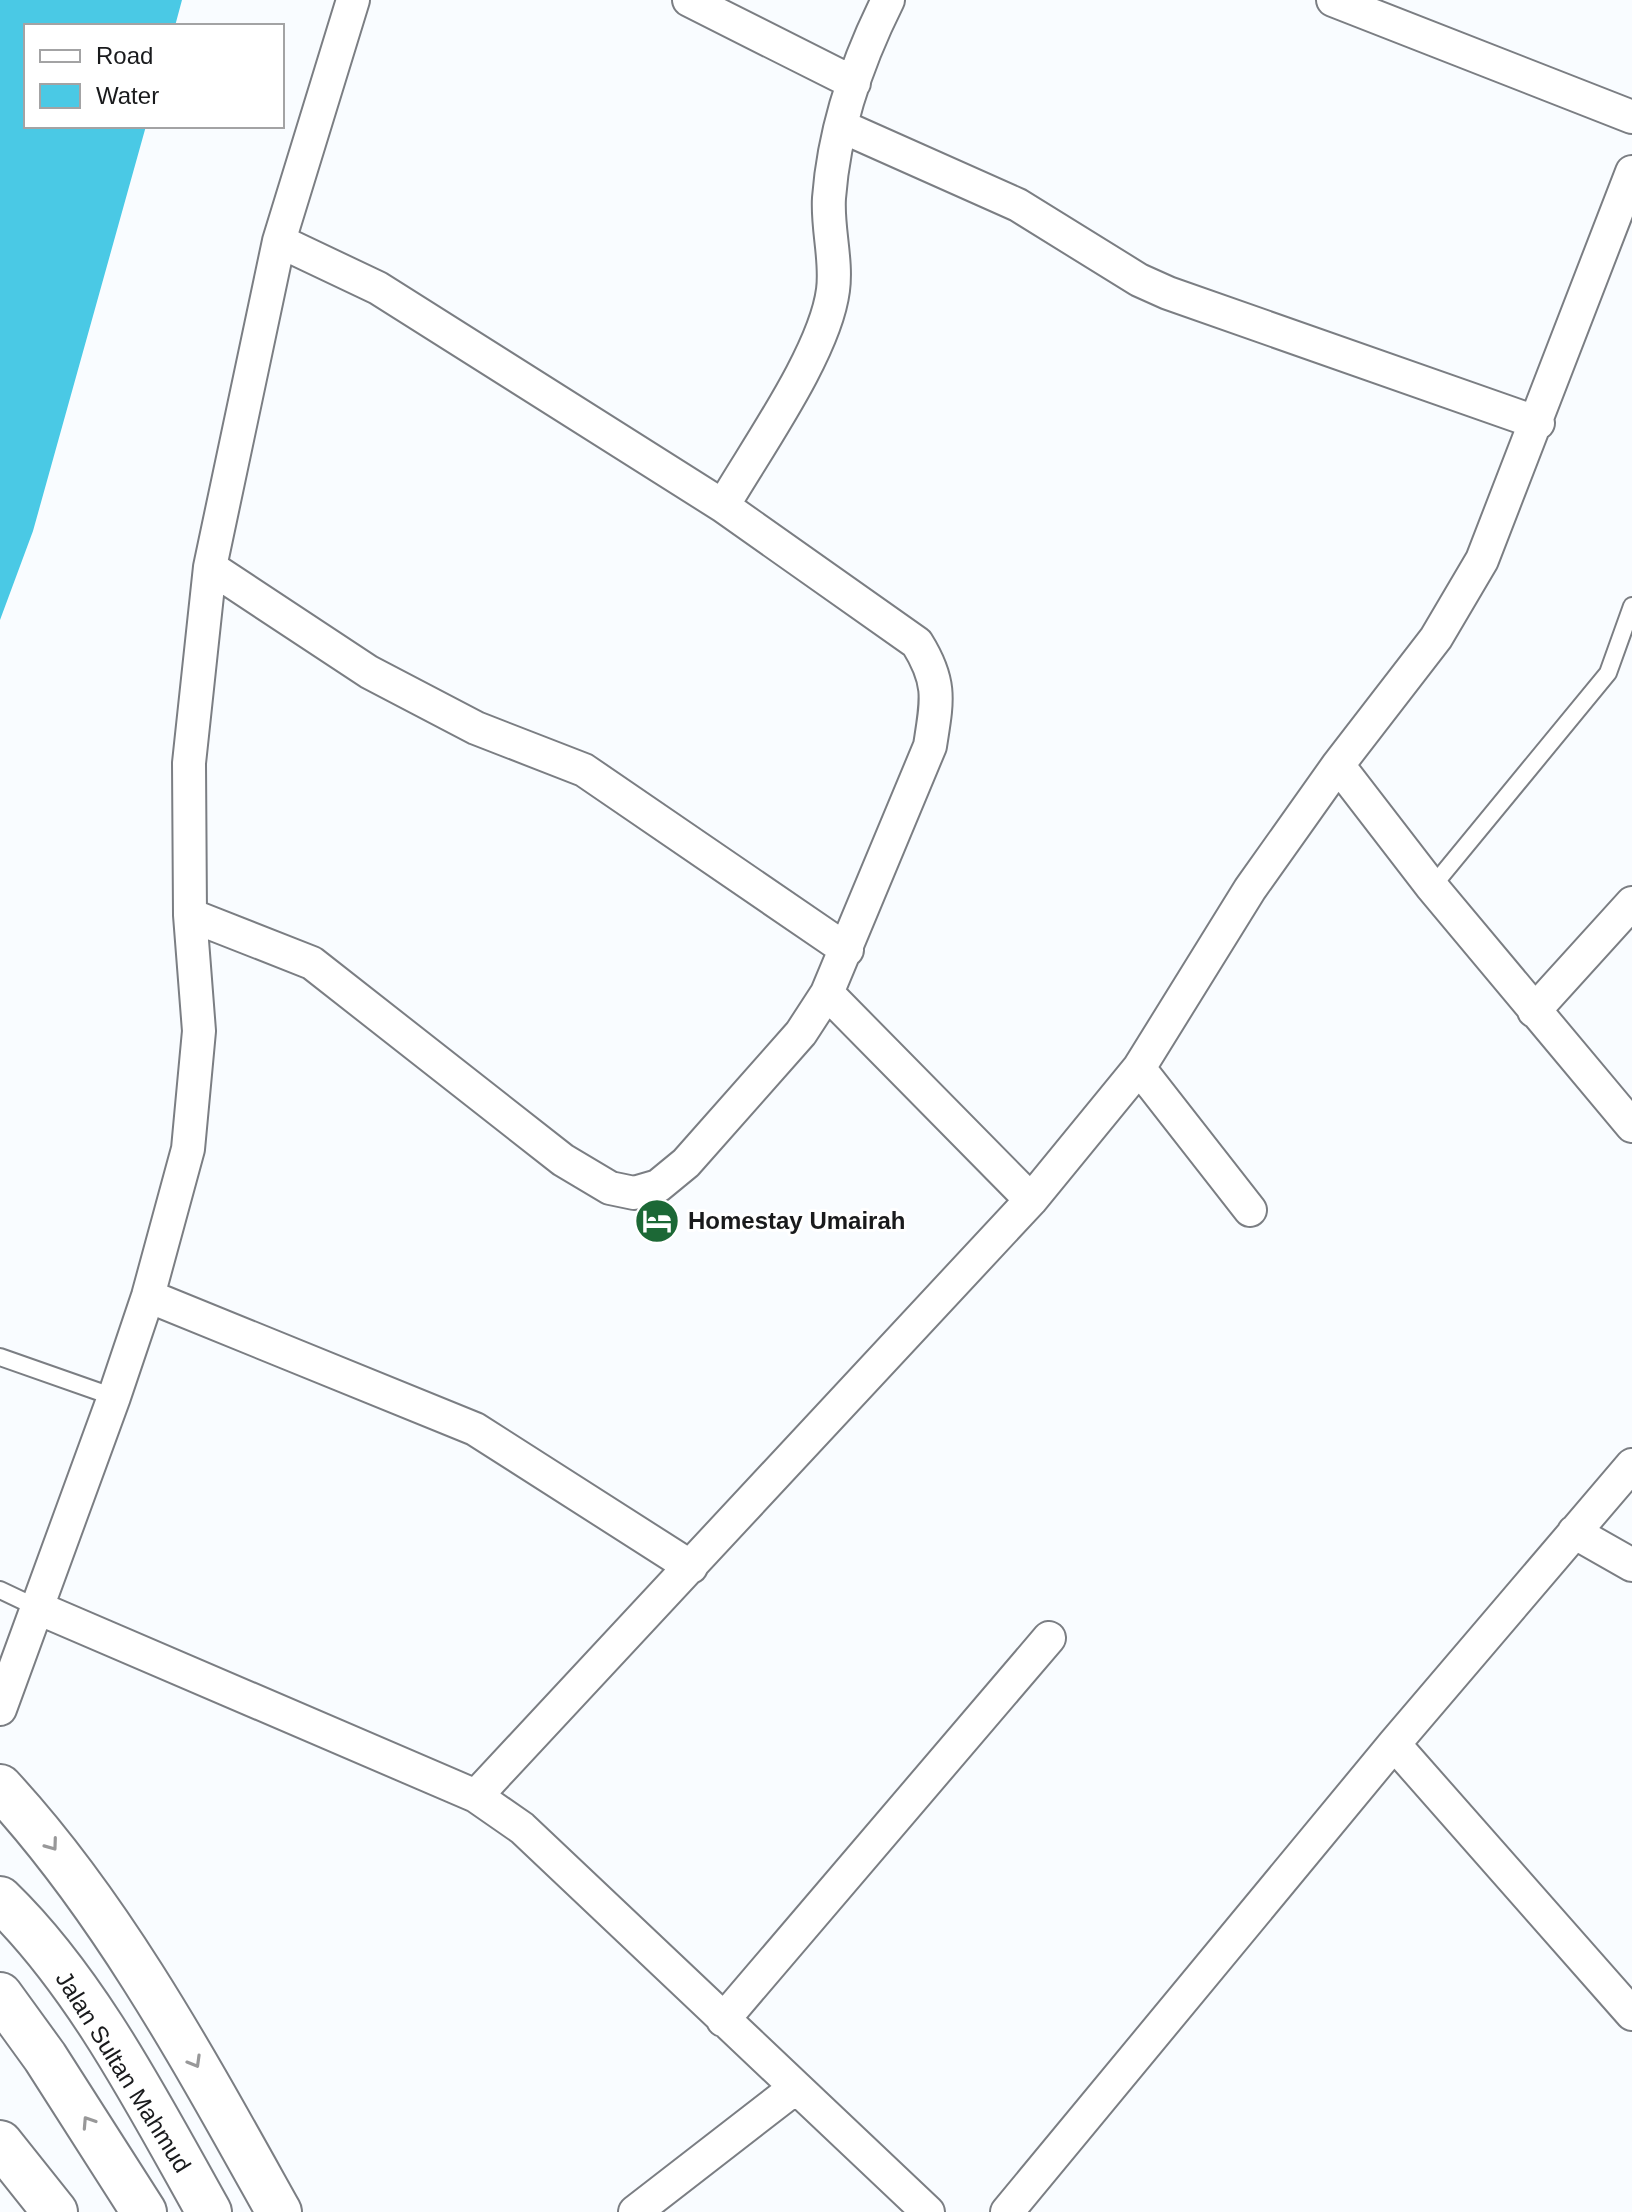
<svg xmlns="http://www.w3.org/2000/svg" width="1632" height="2212" font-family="Arial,sans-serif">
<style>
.water{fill:#4ac9e5}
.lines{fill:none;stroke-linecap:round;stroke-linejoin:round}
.lane-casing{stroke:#7b7e83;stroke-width:20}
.street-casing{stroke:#7b7e83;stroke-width:36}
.highway-casing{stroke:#7b7e83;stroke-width:48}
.lane{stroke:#fff;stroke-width:16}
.street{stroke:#fff;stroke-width:32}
.highway{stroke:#fff;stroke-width:44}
.oneway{stroke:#989899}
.labels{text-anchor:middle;stroke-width:6;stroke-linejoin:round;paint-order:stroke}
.poi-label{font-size:24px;font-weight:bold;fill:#191a1c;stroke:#fff;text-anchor:start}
.street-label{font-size:24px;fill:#191a1c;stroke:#fff}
</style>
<rect width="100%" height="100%" fill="#f9fcff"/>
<path class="water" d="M 0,0 L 182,0 L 175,26 L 26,26 L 26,126 L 146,126 L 33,531 L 0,620 Z"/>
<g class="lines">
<g class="lane-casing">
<path id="lane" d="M 1432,887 L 1608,673 L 1632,606
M 0,1357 L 114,1397
M 0,1590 L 38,1608"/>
</g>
<g class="street-casing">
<path id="street" d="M 689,0 L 854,83
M 1333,0 L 1632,117
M 843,127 L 1018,205 L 1139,280 L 1168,293 L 1538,423
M 723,506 C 756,449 825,353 833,290 C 837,260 827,228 829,198 C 834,130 858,60 888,0
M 210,567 L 369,672 L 476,728 L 584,770 L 847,950
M 1338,765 L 1432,887 L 1632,1126
M 190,915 L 312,963 L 563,1160 L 610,1188 L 634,1193 L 658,1186 L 686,1163 L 801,1033 L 827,993 L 930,746 C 937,701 942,683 917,643 L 723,506 L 378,288 L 279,241
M 827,993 L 1031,1200
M 1534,1011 L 1632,903
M 1139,1068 L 1250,1210
M 148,1296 L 475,1429 L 691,1567
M 1574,1532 L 1632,1565
M 38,1608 L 476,1796 L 522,1828 L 928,2212
M 0,1709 L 114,1397 L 148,1296 L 188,1149 L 199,1031 L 190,915 L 189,763 L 210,567 L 279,241 L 353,0
M 1394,1744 L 1632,2014
M 476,1796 L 1031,1200 L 1139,1068 L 1250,889 L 1338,765 L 1436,638 L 1482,560 L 1632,172
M 723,2020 L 1049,1638
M 635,2212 L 795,2088
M 1007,2212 L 1394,1744 L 1632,1465"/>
</g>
<g class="highway-casing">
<path id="highway" d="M 0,1787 C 113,1909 198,2067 279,2212
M 0,1899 C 87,1983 150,2107 209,2212
M 0,1995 L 45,2057 L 144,2212
M 0,2143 L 55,2212"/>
</g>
<use href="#lane" class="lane"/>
<use href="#street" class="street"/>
<use href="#highway" class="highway"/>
</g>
<defs><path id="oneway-chevron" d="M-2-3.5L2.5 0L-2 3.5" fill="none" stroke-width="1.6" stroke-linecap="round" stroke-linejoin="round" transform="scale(2)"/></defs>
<g class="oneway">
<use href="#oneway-chevron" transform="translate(52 1845) rotate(54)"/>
<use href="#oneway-chevron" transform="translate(195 2062) rotate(60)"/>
<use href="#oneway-chevron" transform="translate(88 2122) rotate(-123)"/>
</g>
<defs>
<g id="hotel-disc" transform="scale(2.3)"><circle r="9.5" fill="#1c6836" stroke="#fff"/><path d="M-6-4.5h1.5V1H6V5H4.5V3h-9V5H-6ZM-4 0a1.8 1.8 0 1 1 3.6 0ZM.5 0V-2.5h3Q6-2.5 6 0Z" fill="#fff"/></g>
</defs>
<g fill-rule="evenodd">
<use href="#hotel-disc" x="657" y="1221"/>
</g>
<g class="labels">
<g class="poi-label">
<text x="688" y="1229">Homestay Umairah</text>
</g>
<g class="street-label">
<text transform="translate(123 2072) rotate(58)" y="8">Jalan Sultan Mahmud</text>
</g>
</g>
<rect x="24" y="24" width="260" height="104" fill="#ffffff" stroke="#a3a3a4" stroke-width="2"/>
<rect x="40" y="50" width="40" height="12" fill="#ffffff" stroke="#a3a3a4" stroke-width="2"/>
<text x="96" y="64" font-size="24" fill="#191a1c">Road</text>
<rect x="40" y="84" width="40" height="24" fill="#4ac9e5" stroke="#a3a3a4" stroke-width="2"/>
<text x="96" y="104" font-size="24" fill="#191a1c">Water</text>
</svg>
